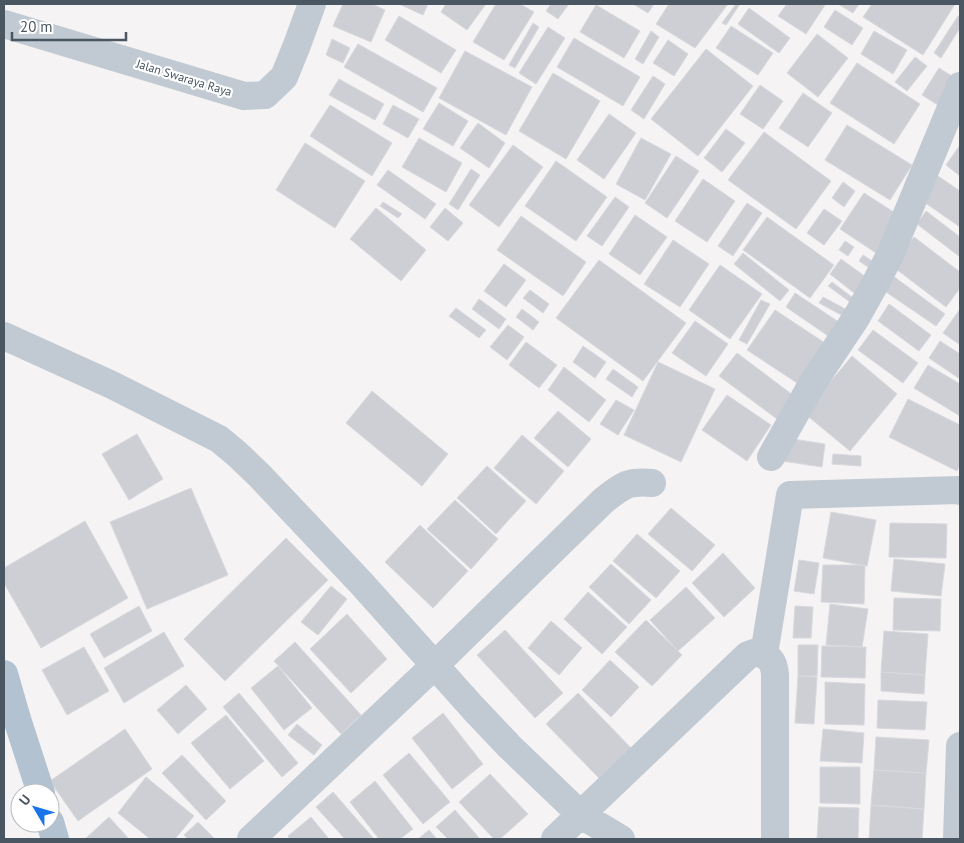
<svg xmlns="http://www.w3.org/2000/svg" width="964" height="843" font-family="'PT Sans',sans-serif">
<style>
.building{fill:#cdcfd5;stroke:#d7d9de}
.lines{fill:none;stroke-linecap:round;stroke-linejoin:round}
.minor{stroke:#c1cad2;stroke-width:28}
.major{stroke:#b3c2d1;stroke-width:28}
.labels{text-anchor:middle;stroke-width:4.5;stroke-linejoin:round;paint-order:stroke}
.street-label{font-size:12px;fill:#4a5661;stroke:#fff}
</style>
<rect width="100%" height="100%" fill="#f5f3f3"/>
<path class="building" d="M 343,4 L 372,4 L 385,10 L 371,42 L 333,26 Z
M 399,4 L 428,4 L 423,15 Z
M 446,4 L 486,4 L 467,30 L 441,12 Z
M 496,4 L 520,4 L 534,12 L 504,60 L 473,42 Z
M 551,4 L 569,4 L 558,19 L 546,11 Z
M 633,4 L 654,4 L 648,13 Z
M 669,4 L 728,4 L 695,48 L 656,24 Z
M 736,4 L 740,4 L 726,25 L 722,23 Z
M 787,4 L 823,4 L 825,5 L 806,34 L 778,16 Z
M 838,4 L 859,4 L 853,13 Z
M 872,4 L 955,4 L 923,55 L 863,17 Z
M 596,5 L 640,31 L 624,58 L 580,32 Z
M 749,8 L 790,38 L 779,53 L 738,24 Z
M 835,10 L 863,28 L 852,45 L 824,27 Z
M 399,16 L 456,50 L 441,73 L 385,40 Z
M 958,16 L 960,17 L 960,28 L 941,58 L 934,53 Z
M 533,23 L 539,27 L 515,68 L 509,65 Z
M 731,26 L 773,53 L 758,75 L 716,48 Z
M 548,27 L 565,38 L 536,84 L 519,73 Z
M 651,31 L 659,37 L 643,64 L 635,59 Z
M 874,31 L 907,50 L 893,74 L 861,54 Z
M 817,34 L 848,58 L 818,97 L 787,73 Z
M 574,38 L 640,77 L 623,106 L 557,67 Z
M 332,39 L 350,48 L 343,63 L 326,55 Z
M 668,40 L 688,54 L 674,76 L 653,63 Z
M 358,44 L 437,88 L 423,112 L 344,67 Z
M 706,49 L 753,86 L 698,156 L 651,119 Z
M 465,51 L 532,87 L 506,135 L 439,98 Z
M 915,57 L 927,66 L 907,91 L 895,82 Z
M 857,63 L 920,104 L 894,144 L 830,103 Z
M 939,68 L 958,80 L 941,107 L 922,95 Z
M 553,73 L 600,101 L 566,159 L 519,131 Z
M 653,76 L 665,84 L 644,119 L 631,110 Z
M 339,79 L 384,104 L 375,120 L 329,95 Z
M 760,85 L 783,101 L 763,129 L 740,114 Z
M 803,93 L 832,113 L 808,147 L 779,128 Z
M 439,103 L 468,121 L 453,146 L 423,129 Z
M 330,105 L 392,143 L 372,176 L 310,136 Z
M 393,105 L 419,119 L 408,138 L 383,124 Z
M 609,114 L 636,133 L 604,179 L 577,160 Z
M 478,123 L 505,143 L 489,168 L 460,148 Z
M 847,125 L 912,165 L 890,200 L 825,160 Z
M 726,129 L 745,143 L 722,172 L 704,158 Z
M 764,132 L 831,181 L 796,229 L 728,180 Z
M 419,138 L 462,163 L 446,192 L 402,167 Z
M 641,138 L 671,154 L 645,200 L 616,184 Z
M 305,143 L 365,181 L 335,228 L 276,190 Z
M 513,145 L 543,167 L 499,227 L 469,205 Z
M 960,145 L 960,176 L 946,165 Z
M 676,156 L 699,171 L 667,218 L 645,203 Z
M 556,161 L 607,197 L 576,241 L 525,206 Z
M 471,169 L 480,175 L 458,210 L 449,204 Z
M 388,170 L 436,204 L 425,219 L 377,185 Z
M 938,176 L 960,191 L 960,227 L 921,200 Z
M 703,179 L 735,201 L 707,242 L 675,221 Z
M 843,182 L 855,191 L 844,207 L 832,198 Z
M 864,193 L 903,218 L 879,255 L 840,229 Z
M 615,197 L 629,207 L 602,246 L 587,236 Z
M 383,202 L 402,214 L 398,218 L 380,206 Z
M 747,203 L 762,213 L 733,256 L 718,246 Z
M 376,208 L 426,250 L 401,281 L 350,239 Z
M 445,208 L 463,223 L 448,241 L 430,227 Z
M 824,209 L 842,221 L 824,245 L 807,233 Z
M 926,211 L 960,237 L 960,257 L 917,224 Z
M 635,215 L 667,237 L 640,275 L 609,254 Z
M 521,216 L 586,262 L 563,296 L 497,250 Z
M 767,217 L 834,265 L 810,298 L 743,250 Z
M 914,237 L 960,272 L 960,288 L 946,307 L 892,266 Z
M 673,240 L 709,264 L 680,307 L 644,284 Z
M 845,241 L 854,247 L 848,256 L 839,250 Z
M 743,253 L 789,290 L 780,301 L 734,264 Z
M 863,255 L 878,265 L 874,271 L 859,261 Z
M 841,259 L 870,280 L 858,296 L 830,274 Z
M 599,260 L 686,323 L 643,381 L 556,318 Z
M 504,264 L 526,280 L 506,307 L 484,291 Z
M 720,265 L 762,294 L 730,339 L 689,310 Z
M 893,276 L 945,314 L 936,326 L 883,290 Z
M 832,282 L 857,301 L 854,305 L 828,286 Z
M 530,290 L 549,304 L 543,313 L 523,298 Z
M 795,293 L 848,328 L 837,342 L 786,307 Z
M 823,297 L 849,311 L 845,317 L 819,303 Z
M 479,299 L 506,319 L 499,329 L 472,309 Z
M 761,300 L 770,304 L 747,344 L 739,340 Z
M 889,304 L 931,335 L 919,351 L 878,321 Z
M 456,308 L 486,330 L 479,338 L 449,316 Z
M 522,309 L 539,322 L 533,330 L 516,317 Z
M 960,309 L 960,345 L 943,333 Z
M 775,310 L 825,343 L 797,383 L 747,350 Z
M 695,321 L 728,344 L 706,376 L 672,353 Z
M 508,325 L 524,337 L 507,360 L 490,347 Z
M 873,330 L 918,363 L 903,383 L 858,350 Z
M 940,341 L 960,354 L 960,379 L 929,358 Z
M 526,342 L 557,365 L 539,388 L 509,365 Z
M 583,346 L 606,362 L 595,378 L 573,362 Z
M 737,353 L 794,396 L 777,419 L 719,376 Z
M 852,356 L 897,394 L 850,451 L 804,413 Z
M 658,362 L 715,389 L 681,462 L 624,435 Z
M 928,365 L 960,384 L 960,416 L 914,388 Z
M 564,367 L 606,400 L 589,422 L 548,390 Z
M 613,369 L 638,387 L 632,397 L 606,379 Z
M 372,391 L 448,454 L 422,486 L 346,423 Z
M 727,395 L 771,425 L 747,461 L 702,430 Z
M 908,399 L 960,425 L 960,465 L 957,471 L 889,437 Z
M 616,400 L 634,410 L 618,435 L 600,424 Z
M 558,411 L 591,439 L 568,467 L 534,438 Z
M 137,434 L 163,479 L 129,500 L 102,454 Z
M 522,435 L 564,471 L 536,504 L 494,468 Z
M 786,438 L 825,444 L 822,467 L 782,461 Z
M 833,454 L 861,456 L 861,466 L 832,464 Z
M 487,466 L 526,501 L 496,534 L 457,498 Z
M 191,488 L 228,575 L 147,609 L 110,522 Z
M 455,500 L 498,539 L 471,569 L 427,529 Z
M 671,508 L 715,545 L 692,571 L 648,534 Z
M 831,512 L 876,520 L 867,566 L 823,558 Z
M 85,521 L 128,598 L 41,648 L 4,583 L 4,568 Z
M 890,523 L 947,524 L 946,558 L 889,557 Z
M 420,525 L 468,571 L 433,608 L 385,562 Z
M 637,534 L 680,571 L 656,598 L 613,561 Z
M 286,538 L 328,580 L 225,681 L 184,639 Z
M 723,553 L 755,588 L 724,617 L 692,583 Z
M 894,559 L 945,564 L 941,596 L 891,591 Z
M 799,560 L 819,563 L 814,594 L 794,591 Z
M 611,564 L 651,600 L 629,624 L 589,587 Z
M 823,565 L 865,565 L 864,604 L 821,602 Z
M 331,586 L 347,599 L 318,635 L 301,622 Z
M 686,587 L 715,618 L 678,651 L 650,620 Z
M 588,592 L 627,627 L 602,654 L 564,619 Z
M 894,598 L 941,599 L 940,631 L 893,630 Z
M 830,604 L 868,609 L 862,647 L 826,645 Z
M 139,606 L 152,631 L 104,658 L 90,634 Z
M 795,606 L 813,607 L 811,638 L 793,638 Z
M 347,614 L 387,659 L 351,693 L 310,649 Z
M 646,620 L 682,655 L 652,686 L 615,652 Z
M 551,621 L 582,648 L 559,675 L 528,648 Z
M 505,630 L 563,693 L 535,718 L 477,655 Z
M 884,631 L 928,634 L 925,675 L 881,672 Z
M 164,632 L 184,666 L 124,703 L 104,668 Z
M 295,642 L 361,715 L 341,734 L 274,661 Z
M 798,645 L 818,645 L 817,676 L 798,676 Z
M 822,646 L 866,647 L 865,678 L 821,677 Z
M 84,647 L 109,691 L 67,715 L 42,670 Z
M 610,660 L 639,687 L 611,717 L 582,690 Z
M 278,666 L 312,708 L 284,730 L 251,688 Z
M 881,672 L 925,675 L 924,694 L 881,691 Z
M 798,676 L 817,677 L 814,724 L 795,723 Z
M 825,682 L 865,684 L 864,725 L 825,724 Z
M 186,685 L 207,709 L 178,734 L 157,710 Z
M 239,693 L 298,763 L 282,777 L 223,707 Z
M 578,693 L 631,748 L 599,778 L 546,724 Z
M 878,700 L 927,702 L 925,730 L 877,728 Z
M 443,713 L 483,764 L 452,789 L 412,738 Z
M 226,715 L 264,761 L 230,789 L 191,743 Z
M 297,724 L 322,745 L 314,755 L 288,735 Z
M 125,729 L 152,769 L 78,821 L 50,781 Z
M 823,729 L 864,733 L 862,763 L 820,761 Z
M 876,737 L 929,740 L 926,773 L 874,770 Z
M 409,753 L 450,802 L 423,824 L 383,775 Z
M 182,755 L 226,801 L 206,820 L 162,773 Z
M 820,767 L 860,767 L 860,804 L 820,803 Z
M 874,770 L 926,773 L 924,809 L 871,805 Z
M 490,774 L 528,814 L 500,839 L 494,839 L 459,802 Z
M 146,777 L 194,816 L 175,839 L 150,839 L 118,813 Z
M 375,781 L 413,829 L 400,839 L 379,839 L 350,802 Z
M 333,792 L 374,839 L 345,839 L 316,807 Z
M 871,805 L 924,809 L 922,839 L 869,839 Z
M 819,807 L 859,808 L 858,839 L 817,839 Z
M 455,810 L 480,839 L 448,839 L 436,827 Z
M 109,817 L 129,839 L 85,839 Z
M 311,817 L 329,839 L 290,839 L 288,836 Z
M 198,822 L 215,839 L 188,839 L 184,835 Z
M 429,830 L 437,839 L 418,839 Z"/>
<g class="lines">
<path class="minor" d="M 4,24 L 244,96 L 265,95 L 284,77 L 297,45 L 312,4
M 4,336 L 112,385 L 219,439 L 237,454 L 260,476 L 362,584 L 473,708 L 509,746 L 581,815 L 621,839
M 771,457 L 812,384 L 856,318 L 875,284 L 890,255 L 960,86
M 764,654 L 790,495 L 959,490 L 960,491
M 251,839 L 435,665 L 604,500 C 623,485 628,481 652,483
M 555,839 L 748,655 L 757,652 C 770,657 774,661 775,675 L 775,839
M 957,839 L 960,746"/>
<path class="major" d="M 4,674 L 17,719 L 41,793
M 50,822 L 55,839"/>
</g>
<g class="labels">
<g class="street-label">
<text transform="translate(184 78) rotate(17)" y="4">Jalan Swaraya Raya</text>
</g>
</g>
<rect width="964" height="843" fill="none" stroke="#4a5661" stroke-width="10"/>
<g transform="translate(35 808) rotate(308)"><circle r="24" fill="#ffffff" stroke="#b7bbc0"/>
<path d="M0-4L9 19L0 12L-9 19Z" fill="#1a73e8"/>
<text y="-8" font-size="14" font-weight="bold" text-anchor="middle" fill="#4a5661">U</text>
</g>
<path d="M12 32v8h114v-8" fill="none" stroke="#4a5661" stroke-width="2.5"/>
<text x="20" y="32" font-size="15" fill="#4a5661" stroke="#ffffff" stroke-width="4" paint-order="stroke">20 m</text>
</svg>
